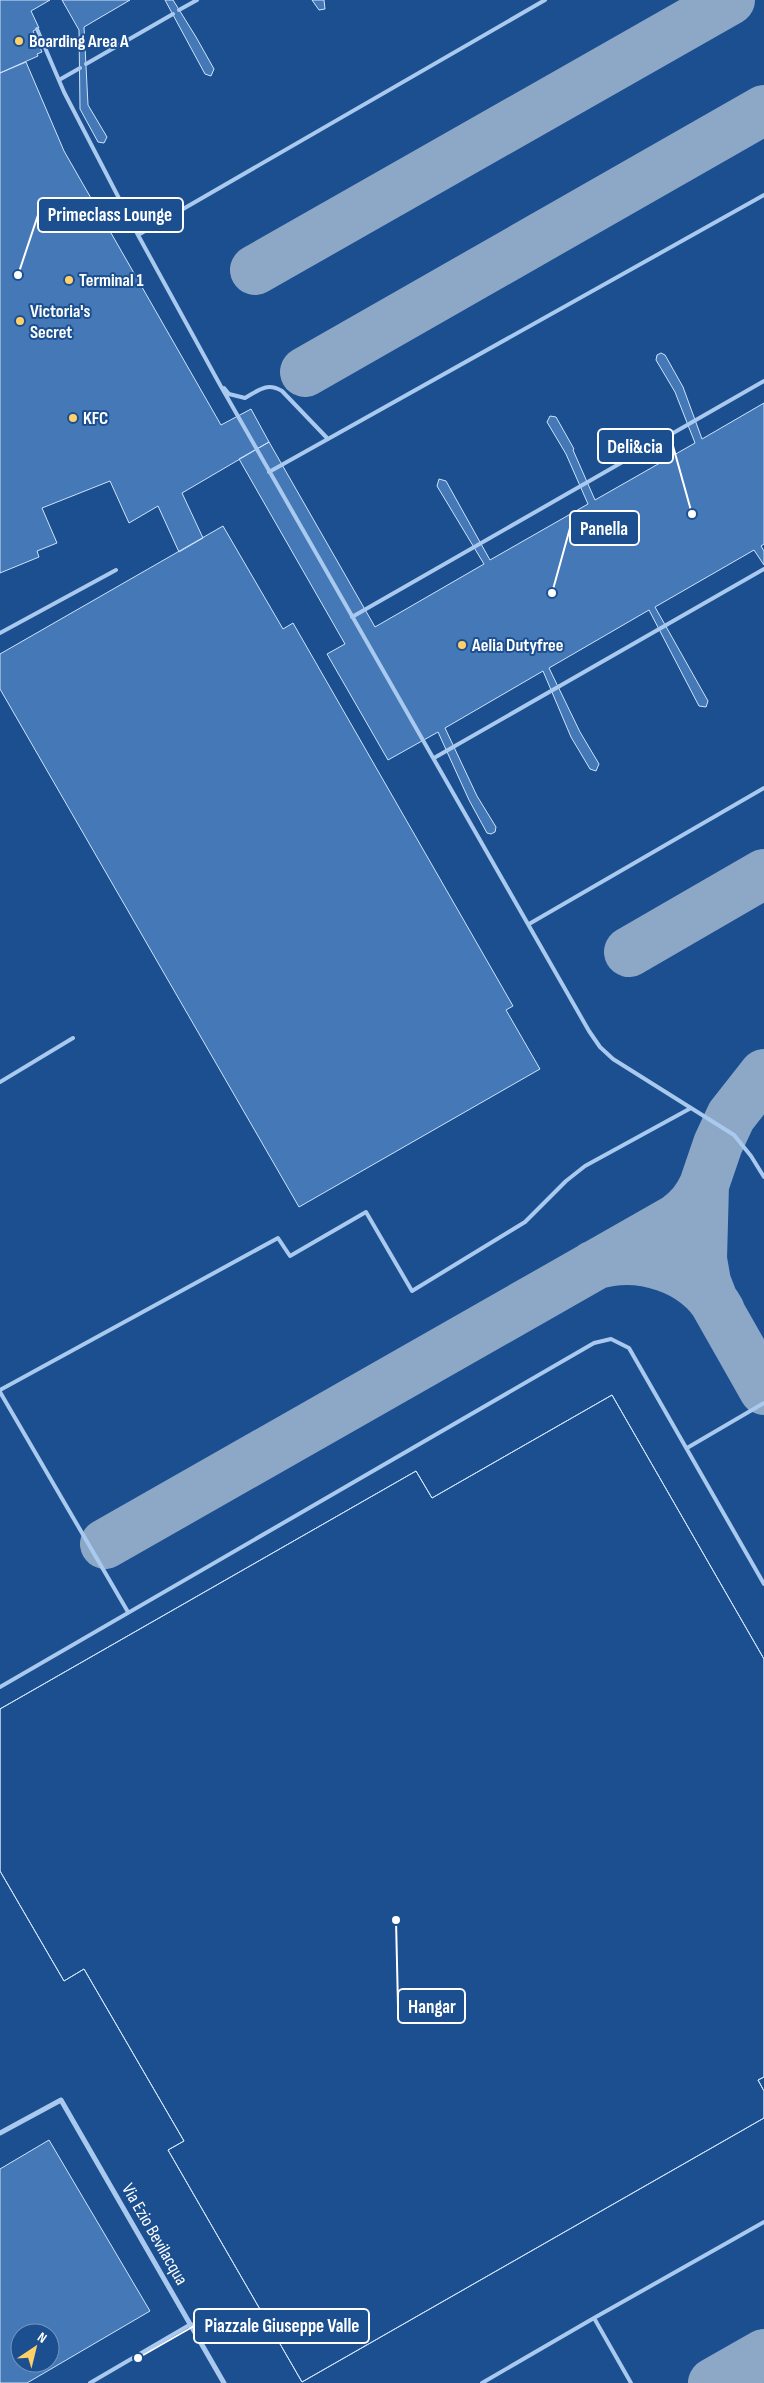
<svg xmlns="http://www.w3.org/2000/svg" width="764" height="2383" font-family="'Sofia Sans Condensed',sans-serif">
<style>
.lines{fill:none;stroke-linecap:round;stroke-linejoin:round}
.taxiway{stroke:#8da7c7;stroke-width:50}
.building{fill:#4478b7;stroke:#cfe3fa;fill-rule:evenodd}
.service{stroke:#a9c9ee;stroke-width:4}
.minor{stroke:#a9c9ee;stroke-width:5}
.poi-dot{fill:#ffd166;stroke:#1b4f8f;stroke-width:2}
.labels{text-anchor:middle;stroke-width:4;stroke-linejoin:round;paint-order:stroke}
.poi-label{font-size:18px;font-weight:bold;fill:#fff;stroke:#1b4f8f;text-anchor:start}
.street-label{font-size:18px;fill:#fff;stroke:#1b4f8f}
.leader{fill:none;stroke:#fff;stroke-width:2}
.callout-dot{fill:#fff;stroke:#1b4f8f;stroke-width:2}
.callout{fill:#1b4f8f;stroke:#fff;stroke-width:2}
.callout-label{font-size:19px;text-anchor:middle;font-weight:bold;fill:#fff}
</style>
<rect width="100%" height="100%" fill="#1b4f8f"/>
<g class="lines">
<path class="taxiway" d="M 255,270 L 730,0
M 305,372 L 764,110
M 629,952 L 764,874
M 764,1074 L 731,1116 L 718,1144 L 704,1185 L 702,1259 L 706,1282 L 713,1300 L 764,1390
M 594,1265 C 639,1251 696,1268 720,1311
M 105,1544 L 676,1219 C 690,1209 697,1200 704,1185
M 713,2383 L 764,2354"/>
</g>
<path class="building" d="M 0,0 L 50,0 L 31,11 L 39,28 L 33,31 L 42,52 L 37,54 L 38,56 L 0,73 Z
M 62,0 L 130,0 L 84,27 L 88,105 L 107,137 L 104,143 L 98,142 L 80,109 L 79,30 Z
M 165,0 L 173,0 L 196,37 L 214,69 L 211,76 L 205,74 Z
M 312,0 L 324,0 L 325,9 L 319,10 Z
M 26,62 L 64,151 L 221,425 L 251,409 L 269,442 L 182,493 L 203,538 L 179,552 L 158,506 L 129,523 L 110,481 L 42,508 L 57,543 L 37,551 L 39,557 L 0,573 L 0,73 Z
M 661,353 L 665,355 L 683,387 L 702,439 L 764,403 L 764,544 L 761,546 L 764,551 L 764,565 L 754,550 L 655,607 L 708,701 L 706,707 L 699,706 L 649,610 L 549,668 L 580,732 L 599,764 L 596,771 L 590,769 L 571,737 L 543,671 L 445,728 L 477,796 L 496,827 L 495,832 L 491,834 L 487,833 L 469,800 L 438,732 L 388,760 L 327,654 L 345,644 L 239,459 L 269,442 L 375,627 L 484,564 L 437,486 L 439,479 L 446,481 L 490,560 L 588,504 L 566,454 L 547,422 L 550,416 L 556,417 L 574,449 L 573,450 L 595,500 L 695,443 L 675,392 L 656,360 L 657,355 Z
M 223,526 L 283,629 L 293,623 L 513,1006 L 506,1010 L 540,1069 L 299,1207 L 0,689 L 0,654 Z
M 612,1395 L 764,1659 L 764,2077 L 758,2080 L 764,2091 L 764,2118 L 302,2382 L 168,2150 L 184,2141 L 84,1969 L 64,1981 L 0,1871 L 0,1709 L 416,1471 L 432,1498 Z
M 612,1395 L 764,1659 L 764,2077 L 758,2080 L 764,2091 L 764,2118 L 302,2382 L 168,2150 L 184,2141 L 84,1969 L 64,1981 L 0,1871 L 0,1709 L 416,1471 L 432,1498 Z
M 49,2140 L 150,2311 L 27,2383 L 0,2383 L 0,2169 ZM 20,2333 L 50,2333 L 50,2363 L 20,2363 Z"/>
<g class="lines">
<path class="service" d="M 179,10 L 197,0
M 37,29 L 64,92 L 138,235 L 219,383 L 589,1031 L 600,1047 L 613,1059 L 734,1135 L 751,1156 L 764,1177
M 86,64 L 173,14
M 59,80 L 80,68
M 138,235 L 545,0
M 224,388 L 229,394 L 245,398 C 259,390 267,382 282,391 L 328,439
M 269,472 L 764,195
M 352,617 L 764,381
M 0,633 L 116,570
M 434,758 L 764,569
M 529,924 L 764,788
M 0,1082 L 73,1038
M 0,1390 L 278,1238 L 290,1256 L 366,1212 L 412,1291 L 525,1222 L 566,1181 L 585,1166 L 691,1108
M 0,1392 L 128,1612
M 687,1448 L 764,1403
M 0,1687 L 594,1343 L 611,1339 L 629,1348 L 764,1584
M 594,2318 L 764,2222
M 90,2383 L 191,2324
M 482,2383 L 594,2318 L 631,2383"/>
<path class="minor" d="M 0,2133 L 61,2100 L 224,2383"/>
</g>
<g class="poi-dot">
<circle cx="19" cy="41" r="5"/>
<circle cx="69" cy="280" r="5"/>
<circle cx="20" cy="321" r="5"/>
<circle cx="73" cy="418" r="5"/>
<circle cx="462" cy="645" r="5"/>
</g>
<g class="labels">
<g class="poi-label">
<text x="29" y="47">Boarding Area A</text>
<text x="79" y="286">Terminal 1</text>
<text x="30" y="317">Victoria's<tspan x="30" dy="21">Secret</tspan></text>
<text x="83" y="424">KFC</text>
<text x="472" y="651">Aelia Dutyfree</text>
</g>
<g class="street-label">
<text transform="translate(155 2234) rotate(60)" y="6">Via Ezio Bevilacqua</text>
</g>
</g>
<path class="leader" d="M18 275L38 215M692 514L673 446M552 593L570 528M396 1920L398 2006M138 2358L194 2326"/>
<g class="callout-dot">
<circle cx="18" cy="275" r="5"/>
<circle cx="692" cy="514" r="5"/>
<circle cx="552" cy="593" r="5"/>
<circle cx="396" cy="1920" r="5"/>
<circle cx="138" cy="2358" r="5"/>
</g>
<g class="callout">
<rect x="38" y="198" width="145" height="34" rx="5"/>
<rect x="598" y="429" width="75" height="34" rx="5"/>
<rect x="570" y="511" width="69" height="34" rx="5"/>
<rect x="398" y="1989" width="67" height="34" rx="5"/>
<rect x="194" y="2309" width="175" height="34" rx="5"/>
</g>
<g class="callout-label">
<text x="110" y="221">Primeclass Lounge</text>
<text x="635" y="453">Deli&amp;cia</text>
<text x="604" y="535">Panella</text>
<text x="432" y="2013">Hangar</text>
<text x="282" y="2332">Piazzale Giuseppe Valle</text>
</g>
<g transform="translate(35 2348) rotate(35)"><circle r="24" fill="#1b4f8f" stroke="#7695bc"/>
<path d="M0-4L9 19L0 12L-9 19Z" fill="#ffd166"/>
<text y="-8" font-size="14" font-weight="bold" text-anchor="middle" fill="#ffffff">N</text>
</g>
</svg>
